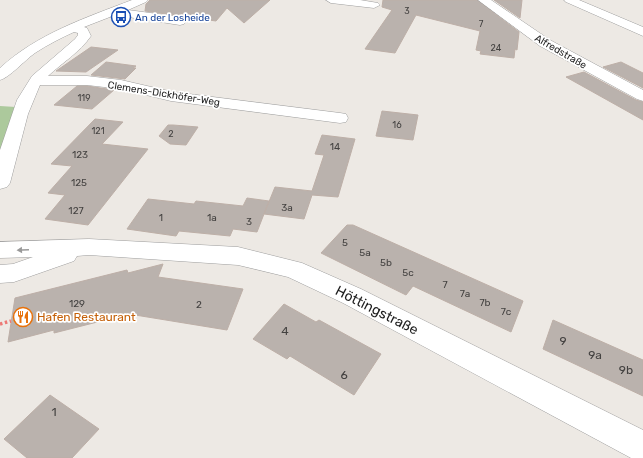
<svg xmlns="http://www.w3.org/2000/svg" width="643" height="458" font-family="Rubik,sans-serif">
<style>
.forest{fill:#acc99c}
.building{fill:#bab2ad;stroke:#bdafa7}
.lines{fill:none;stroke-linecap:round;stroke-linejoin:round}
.minor-casing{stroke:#9e9e9e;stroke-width:1}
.path{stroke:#ec7975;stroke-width:3.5;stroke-dasharray:2.5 2.5;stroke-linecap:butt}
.minor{fill:#fff;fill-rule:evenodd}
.oneway{fill:#999}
.labels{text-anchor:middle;stroke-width:3.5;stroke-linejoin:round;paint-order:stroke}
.far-number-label{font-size:9px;fill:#444241}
.far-transit-label{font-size:10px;fill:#164399;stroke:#fff;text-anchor:start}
.far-street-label{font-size:10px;fill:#1d1d1d;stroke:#fff}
.number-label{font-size:10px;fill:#444241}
.food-label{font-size:12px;fill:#c56008;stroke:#fff;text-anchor:start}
.near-number-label{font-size:12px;fill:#444241}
.near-street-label{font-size:14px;fill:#1d1d1d;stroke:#fff}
</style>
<rect width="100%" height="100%" fill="#ede9e4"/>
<path class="forest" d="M 0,106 L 16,107 L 0,153 Z"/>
<path class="building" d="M 150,0 L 270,0 L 244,23 L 227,8 L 216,21 L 145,11 L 146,4 Z
M 383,0 L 477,0 L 519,32 L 517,50 L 515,49 L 514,58 L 480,54 L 481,51 L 476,50 L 480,31 L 416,15 L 395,53 L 365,49 L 392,10 L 382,7 Z
M 494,0 L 522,0 L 520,18 Z
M 91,47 L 118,50 L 86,72 L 56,71 Z
M 106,62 L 136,66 L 133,68 L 136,68 L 125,79 L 91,75 Z
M 621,62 L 643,73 L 643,88 L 603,67 Z
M 584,72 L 636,100 L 643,102 L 643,120 L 566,77 Z
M 77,86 L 87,86 L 114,90 L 92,109 L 54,105 Z
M 382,111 L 418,115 L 413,140 L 376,136 Z
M 95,119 L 123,122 L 102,144 L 148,149 L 88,225 L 45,219 L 65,195 L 48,193 L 72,166 L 51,164 Z
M 168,125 L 173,125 L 198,127 L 186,145 L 170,144 L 159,136 Z
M 322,135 L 355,139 L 338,197 L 312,195 L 304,219 L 264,214 L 275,187 L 312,191 L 324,155 L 315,154 Z
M 247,198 L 269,201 L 257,232 L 233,229 L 230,236 L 179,231 L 176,236 L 127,229 L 148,199 L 194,204 L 196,201 L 243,206 Z
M 347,225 L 353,225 L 523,301 L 511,332 L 413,286 L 406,295 L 321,253 Z
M 163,264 L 158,277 L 243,289 L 227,330 L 129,314 L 54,333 L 54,330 L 8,342 L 15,298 L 127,270 L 128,273 Z
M 284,304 L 316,322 L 319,320 L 381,354 L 354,395 L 290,356 L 287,359 L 253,339 Z
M 553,320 L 643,360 L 643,396 L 543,349 Z
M 50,395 L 99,429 L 72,458 L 27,458 L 4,439 Z"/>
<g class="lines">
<g class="minor-casing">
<path id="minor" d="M 132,0 L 148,0 L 146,2 L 128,10 L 180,17 L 184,18 L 186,21 L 184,24 L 180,25 L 115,15 L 84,27 L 87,28 L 91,36 C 80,52 62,63 48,76 L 87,76 L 121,80 L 173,92 L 340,113 L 346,114 L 348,118 L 346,122 L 340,123 L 171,101 L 121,89 L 87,85 L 40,85 L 28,114 L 10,183 L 7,187 L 0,189 L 0,150 L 17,100 L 32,76 L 75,39 L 78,35 L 78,33 L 74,32 C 61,38 47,45 35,53 C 25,60 9,78 0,80 L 0,68 C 37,34 85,18 132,0 Z
M 326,0 L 360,0 L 378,3 L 380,5 L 374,8 L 331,3 Z
M 478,0 L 491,0 L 550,40 L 643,90 L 643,101 L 637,99 L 540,46 Z
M 564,0 L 579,0 L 643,27 L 643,36 L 566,2 Z
M 89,239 L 238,247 L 302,263 L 361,289 L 643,430 L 643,458 L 631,458 L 343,303 L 288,277 L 238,265 L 89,255 L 77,256 L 74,261 L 14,282 L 0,283 L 0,265 L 13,264 L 33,257 L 0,258 L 0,242 Z"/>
</g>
<path class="path" d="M 0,324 L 11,321"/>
<use href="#minor" class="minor"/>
</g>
<defs><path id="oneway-solid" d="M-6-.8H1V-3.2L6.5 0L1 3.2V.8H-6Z"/></defs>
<use class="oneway" href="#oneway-solid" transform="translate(23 250) rotate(177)"/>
<defs>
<g id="bus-ring" transform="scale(1)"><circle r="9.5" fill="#fff" stroke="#1a4fb4" stroke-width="1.5"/><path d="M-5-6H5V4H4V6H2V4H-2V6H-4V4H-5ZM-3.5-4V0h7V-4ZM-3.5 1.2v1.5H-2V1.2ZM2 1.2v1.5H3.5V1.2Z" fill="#1a4fb4"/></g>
<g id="restaurant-ring" transform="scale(1)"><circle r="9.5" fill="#fff" stroke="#e8710a" stroke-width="1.5"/><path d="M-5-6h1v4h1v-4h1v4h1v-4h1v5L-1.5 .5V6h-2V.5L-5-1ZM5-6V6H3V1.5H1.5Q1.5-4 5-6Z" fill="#e8710a"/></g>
</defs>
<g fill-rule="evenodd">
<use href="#bus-ring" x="121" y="17"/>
<use href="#restaurant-ring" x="23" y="317"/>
</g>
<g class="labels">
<g class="far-number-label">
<text x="407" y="14">3</text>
<text x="481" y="27">7</text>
<text x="496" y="51">24</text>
<text x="84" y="101">119</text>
<text x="397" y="128">16</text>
<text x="98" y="134">121</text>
<text x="171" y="137">2</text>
</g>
<g class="far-transit-label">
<text x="135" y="21">An der Losheide</text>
</g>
<g class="far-street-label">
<text transform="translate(561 51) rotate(30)" y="4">Alfredstraße</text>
<text transform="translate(164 93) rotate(9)" y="4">Clemens-Dickhöfer-Weg</text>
</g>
<g class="number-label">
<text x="335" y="150">14</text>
<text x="80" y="158">123</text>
<text x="79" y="186">125</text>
<text x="287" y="211">3a</text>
<text x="76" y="214">127</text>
<text x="161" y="221">1</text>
<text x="212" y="221">1a</text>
<text x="249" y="225">3</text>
<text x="345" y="246">5</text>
<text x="365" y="256">5a</text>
<text x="386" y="266">5b</text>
<text x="408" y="276">5c</text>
<text x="445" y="288">7</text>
<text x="465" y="297">7a</text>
<text x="485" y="306">7b</text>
<text x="77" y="307">129</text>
<text x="199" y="308">2</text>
<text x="506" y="315">7c</text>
</g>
<g class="food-label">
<text x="37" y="321">Hafen Restaurant</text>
</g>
<g class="near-number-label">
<text x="285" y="335">4</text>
<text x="563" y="345">9</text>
<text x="595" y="359">9a</text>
<text x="626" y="374">9b</text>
<text x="344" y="379">6</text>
<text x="54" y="416">1</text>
</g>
<g class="near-street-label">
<text transform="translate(377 310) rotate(27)" y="5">Höttingstraße</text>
</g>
</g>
</svg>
